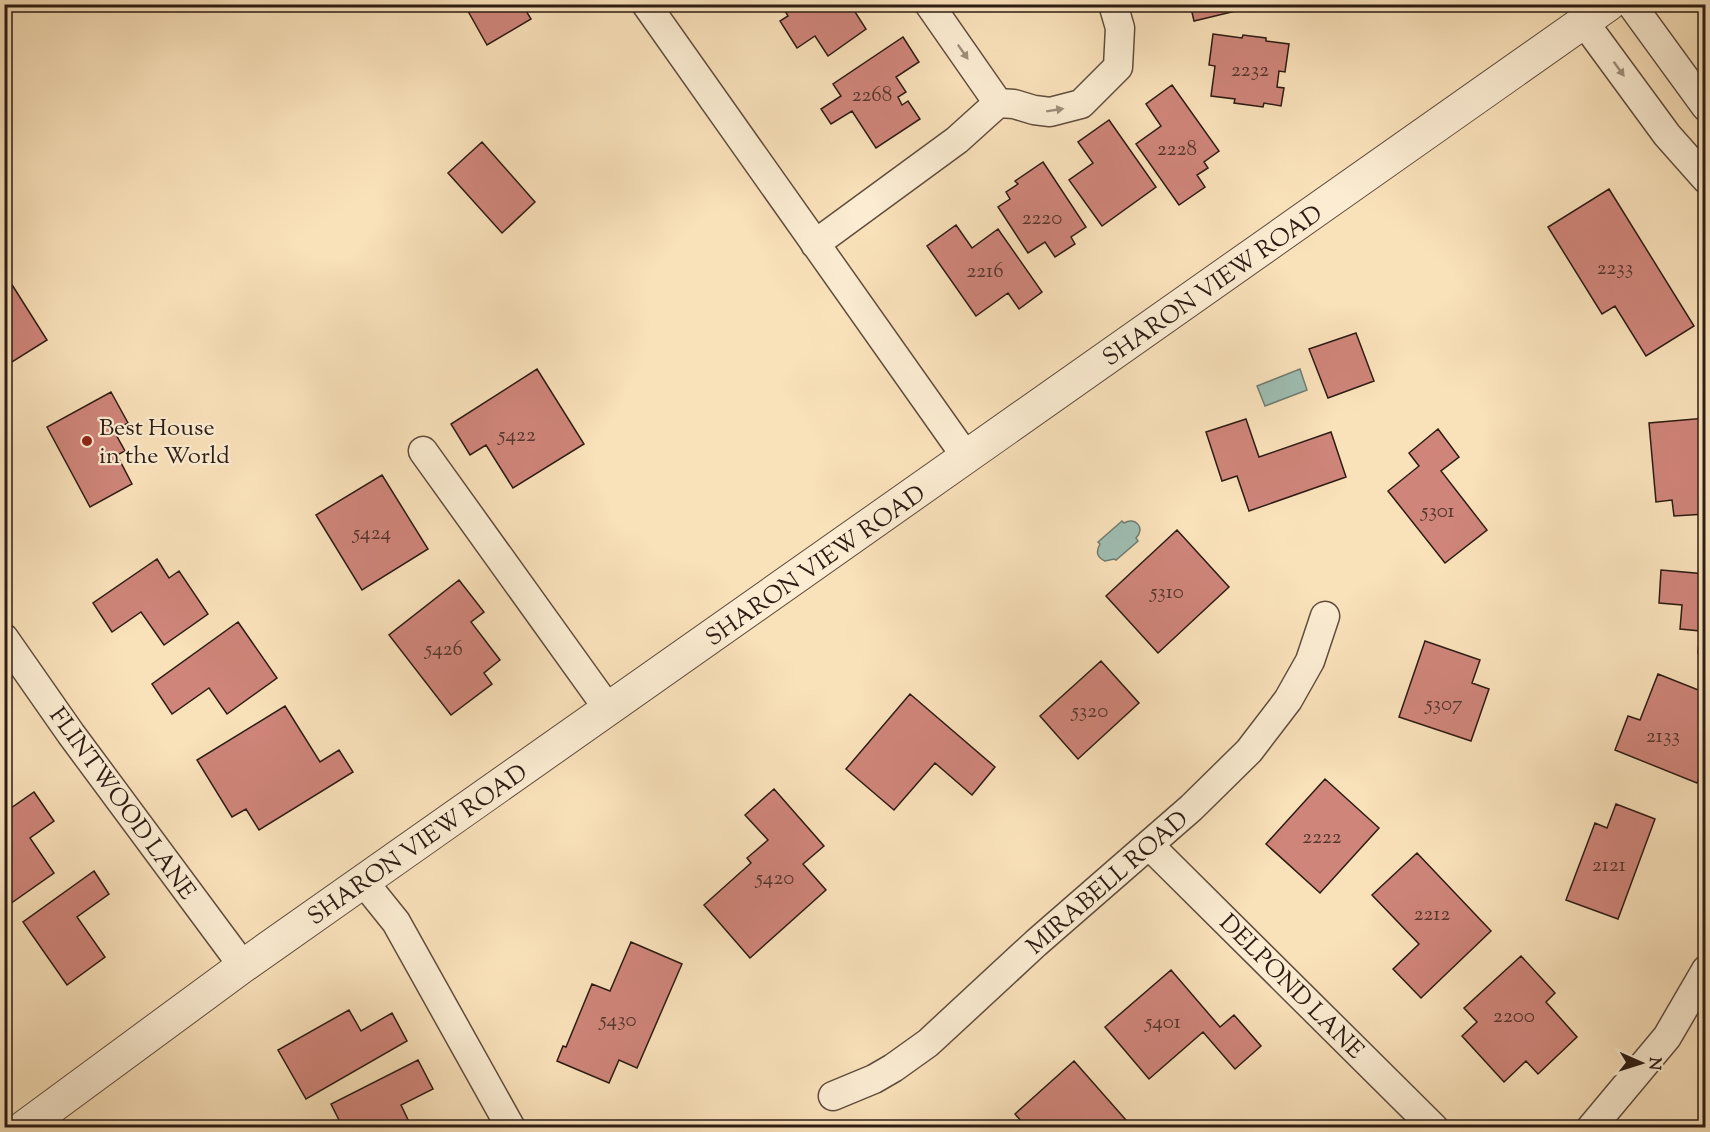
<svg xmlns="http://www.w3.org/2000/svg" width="1710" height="1132" font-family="'Sorts Mill Goudy',serif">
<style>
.water{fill:#9ebdb1;stroke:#717d72;stroke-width:1.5}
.building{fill:#cf857a;stroke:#2d1c13;stroke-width:1.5}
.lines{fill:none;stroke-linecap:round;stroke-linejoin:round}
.minor-casing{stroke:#604d3d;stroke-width:31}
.tertiary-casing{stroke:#604d3d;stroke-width:35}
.minor{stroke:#fbecd2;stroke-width:28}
.tertiary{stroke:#fbecd2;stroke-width:33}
.oneway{fill:#9e8e7c}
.poi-dot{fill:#8f2418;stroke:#fbecd2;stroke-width:2}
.labels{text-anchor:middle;stroke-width:4.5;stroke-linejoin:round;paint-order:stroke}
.number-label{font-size:21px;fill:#56362d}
.street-label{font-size:24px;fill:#2d1c13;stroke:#fbecd2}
.poi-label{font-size:24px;fill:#2d1c13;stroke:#fbecd2;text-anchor:start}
</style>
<rect width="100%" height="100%" fill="#f9e1ba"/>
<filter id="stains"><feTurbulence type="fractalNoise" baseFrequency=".00333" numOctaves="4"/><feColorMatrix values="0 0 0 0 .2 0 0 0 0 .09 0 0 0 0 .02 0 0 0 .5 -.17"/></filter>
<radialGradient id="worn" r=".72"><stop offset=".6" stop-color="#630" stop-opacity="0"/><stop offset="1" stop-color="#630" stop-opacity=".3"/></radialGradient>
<path class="water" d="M 1300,369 L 1307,390 L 1265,406 L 1257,386 Z
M 1122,521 L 1124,523 C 1135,516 1146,528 1136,538 L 1138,541 L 1116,560 L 1114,559 L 1105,561 C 1096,557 1096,551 1100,544 L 1098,542 Z"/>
<path class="building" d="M 464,4 L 522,4 L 531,19 L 487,45 Z
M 781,4 L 850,4 L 866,29 L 828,56 L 815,36 L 797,48 L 780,21 L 788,16 Z
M 1190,4 L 1239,4 L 1240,10 L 1194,21 Z
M 1213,34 L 1242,38 L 1243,35 L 1266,38 L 1266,41 L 1289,44 L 1285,72 L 1279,71 L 1277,87 L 1284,88 L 1281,106 L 1264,103 L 1263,107 L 1234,103 L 1235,99 L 1211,96 L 1215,66 L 1209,65 Z
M 903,37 L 919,62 L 896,77 L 906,92 L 898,97 L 902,105 L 908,101 L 920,119 L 876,148 L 852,111 L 831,124 L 821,109 L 841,96 L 833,84 Z
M 1172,85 L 1219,151 L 1204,162 L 1208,168 L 1197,175 L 1205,187 L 1179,205 L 1136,144 L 1161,126 L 1146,104 Z
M 1109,120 L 1156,187 L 1102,226 L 1069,180 L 1093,163 L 1078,142 Z
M 482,142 L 535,202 L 502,233 L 448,173 Z
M 1043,162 L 1086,227 L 1071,237 L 1075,244 L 1055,257 L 1045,242 L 1028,253 L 998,207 L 1010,199 L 1006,192 L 1018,184 L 1015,181 Z
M 1609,189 L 1694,326 L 1646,356 L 1615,306 L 1602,314 L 1548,227 Z
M 956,225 L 972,248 L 998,229 L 1042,292 L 1019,309 L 1008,293 L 976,316 L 927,246 Z
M 9,280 L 47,340 L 4,367 L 4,282 Z
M 1356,333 L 1374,381 L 1328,398 L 1309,349 Z
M 537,369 L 584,444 L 513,488 L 486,445 L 470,455 L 451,424 Z
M 111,392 L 128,423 L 114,431 L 125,451 L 117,455 L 132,484 L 90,507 L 47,427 Z
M 1706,418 L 1706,514 L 1674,516 L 1672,500 L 1656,502 L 1649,423 Z
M 1246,419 L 1259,457 L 1331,432 L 1346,477 L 1249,511 L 1237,476 L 1222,481 L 1206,432 Z
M 1438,429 L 1459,457 L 1441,471 L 1487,530 L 1445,563 L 1388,491 L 1419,466 L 1409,453 Z
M 382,475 L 428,549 L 362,590 L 316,515 Z
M 1177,530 L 1229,587 L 1158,653 L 1106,596 Z
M 157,559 L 169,578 L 179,571 L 208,614 L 164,645 L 141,612 L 112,632 L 93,603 Z
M 1661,570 L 1706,574 L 1706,653 L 1698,653 L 1700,631 L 1680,629 L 1682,605 L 1659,603 Z
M 459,580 L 484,612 L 471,622 L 500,660 L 484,673 L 492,684 L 451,715 L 389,635 Z
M 238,622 L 277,678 L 227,714 L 209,688 L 172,714 L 152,684 Z
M 1425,641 L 1480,660 L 1472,683 L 1489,689 L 1471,741 L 1399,717 Z
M 1101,661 L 1139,703 L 1078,759 L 1040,716 Z
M 1658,674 L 1706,693 L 1706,762 L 1697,783 L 1615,750 L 1628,716 L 1640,720 Z
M 910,694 L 995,767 L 972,795 L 935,763 L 894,810 L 846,769 Z
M 285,706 L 320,762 L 339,750 L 353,772 L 259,830 L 246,809 L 232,817 L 197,760 Z
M 1325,779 L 1379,828 L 1320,893 L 1266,844 Z
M 774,789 L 824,846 L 803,864 L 826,890 L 750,958 L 704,905 L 751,863 L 747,858 L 768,840 L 745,815 Z
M 34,792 L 54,821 L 30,838 L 54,873 L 10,904 L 4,895 L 4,813 Z
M 1616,804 L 1655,819 L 1618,919 L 1566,900 L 1595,823 L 1607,828 Z
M 1417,853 L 1491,931 L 1421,998 L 1393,969 L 1419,944 L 1372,895 Z
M 94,871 L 109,894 L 77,917 L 105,957 L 67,985 L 23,922 Z
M 631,942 L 682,964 L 637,1068 L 619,1060 L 609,1083 L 557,1061 L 563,1046 L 566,1047 L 592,984 L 610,991 Z
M 1521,956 L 1555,993 L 1546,1002 L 1577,1037 L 1538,1074 L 1526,1061 L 1504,1082 L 1462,1036 L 1477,1022 L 1464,1008 Z
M 1171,970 L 1220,1027 L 1234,1015 L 1261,1046 L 1235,1069 L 1203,1032 L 1149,1079 L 1105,1027 Z
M 349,1010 L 361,1031 L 392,1013 L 407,1041 L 306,1099 L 278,1050 Z
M 418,1060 L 433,1089 L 401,1105 L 412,1128 L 343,1128 L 331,1104 Z
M 1074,1061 L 1133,1128 L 1027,1128 L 1015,1114 Z"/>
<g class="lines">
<g class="minor-casing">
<path id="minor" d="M 646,4 L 967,458
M 929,4 L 998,103
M 1631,4 L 1706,107
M 1584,22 L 1667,135 L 1706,179
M 815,244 L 957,140 L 998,103 L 1014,104 L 1034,110 L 1050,112 L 1081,104 L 1118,67 L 1120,28 L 1113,4
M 423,451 L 609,710
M 4,638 L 71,734 L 243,966
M 1149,845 L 1434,1128
M 363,881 L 396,922 L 511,1128
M 833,1096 L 874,1079 L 893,1068 L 928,1043 L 1036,943 L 1191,808 L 1249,751 L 1288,700 L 1310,661 L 1325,616
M 1591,1128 L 1667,1037 L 1706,970"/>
</g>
<g class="tertiary-casing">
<path id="tertiary" d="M 23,1128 L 243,966 L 1609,4"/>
</g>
<use href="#minor" class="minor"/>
<use href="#tertiary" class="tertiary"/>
</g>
<defs><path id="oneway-solid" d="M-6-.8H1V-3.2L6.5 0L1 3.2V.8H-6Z" transform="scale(1.5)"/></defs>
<g class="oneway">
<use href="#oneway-solid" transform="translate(963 52) rotate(55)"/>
<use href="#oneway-solid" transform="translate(1619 69) rotate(54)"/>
<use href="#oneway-solid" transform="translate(1055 110) rotate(-9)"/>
</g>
<circle class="poi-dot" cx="87" cy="441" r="6"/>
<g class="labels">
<g class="number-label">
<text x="1250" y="76">2232</text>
<text x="872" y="101">2268</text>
<text x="1177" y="155">2228</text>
<text x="1042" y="224">2220</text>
<text x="1615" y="274">2233</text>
<text x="985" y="277">2216</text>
<text x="517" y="441">5422</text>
<text x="1438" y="517">5301</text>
<text x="372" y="539">5424</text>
<text x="1167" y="598">5310</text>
<text x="444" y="655">5426</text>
<text x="1444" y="710">5307</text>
<text x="1090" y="717">5320</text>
<text x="1663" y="742">2133</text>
<text x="1322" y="843">2222</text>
<text x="1609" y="871">2121</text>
<text x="775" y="884">5420</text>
<text x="1432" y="920">2212</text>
<text x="1514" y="1022">2200</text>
<text x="618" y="1026">5430</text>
<text x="1163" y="1028">5401</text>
</g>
<g class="street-label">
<text transform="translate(1212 285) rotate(-35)" y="8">SHARON VIEW ROAD</text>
<text transform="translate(815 565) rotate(-35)" y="8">SHARON VIEW ROAD</text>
<text transform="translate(123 803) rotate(54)" y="8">FLINTWOOD LANE</text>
<text transform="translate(417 844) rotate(-35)" y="8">SHARON VIEW ROAD</text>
<text transform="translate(1107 882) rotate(-41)" y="8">MIRABELL ROAD</text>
<text transform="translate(1292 986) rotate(45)" y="8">DELPOND LANE</text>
</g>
<g class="poi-label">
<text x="99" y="435">Best House<tspan x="99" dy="28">in the World</tspan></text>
</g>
</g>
<rect width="1710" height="1132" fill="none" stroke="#f9e1ba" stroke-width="24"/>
<rect x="6" y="6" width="1698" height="1120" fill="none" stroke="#2d1c13" stroke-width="3"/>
<rect x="12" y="12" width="1686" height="1108" fill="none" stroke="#2d1c13" stroke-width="1.5"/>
<g transform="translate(1641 1063) rotate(93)" stroke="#fbecd2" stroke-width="4.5" paint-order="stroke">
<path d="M0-4.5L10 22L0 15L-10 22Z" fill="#2d1c13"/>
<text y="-9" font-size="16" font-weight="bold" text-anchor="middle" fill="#2d1c13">N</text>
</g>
<rect width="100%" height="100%" filter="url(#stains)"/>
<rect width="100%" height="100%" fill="url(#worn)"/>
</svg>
